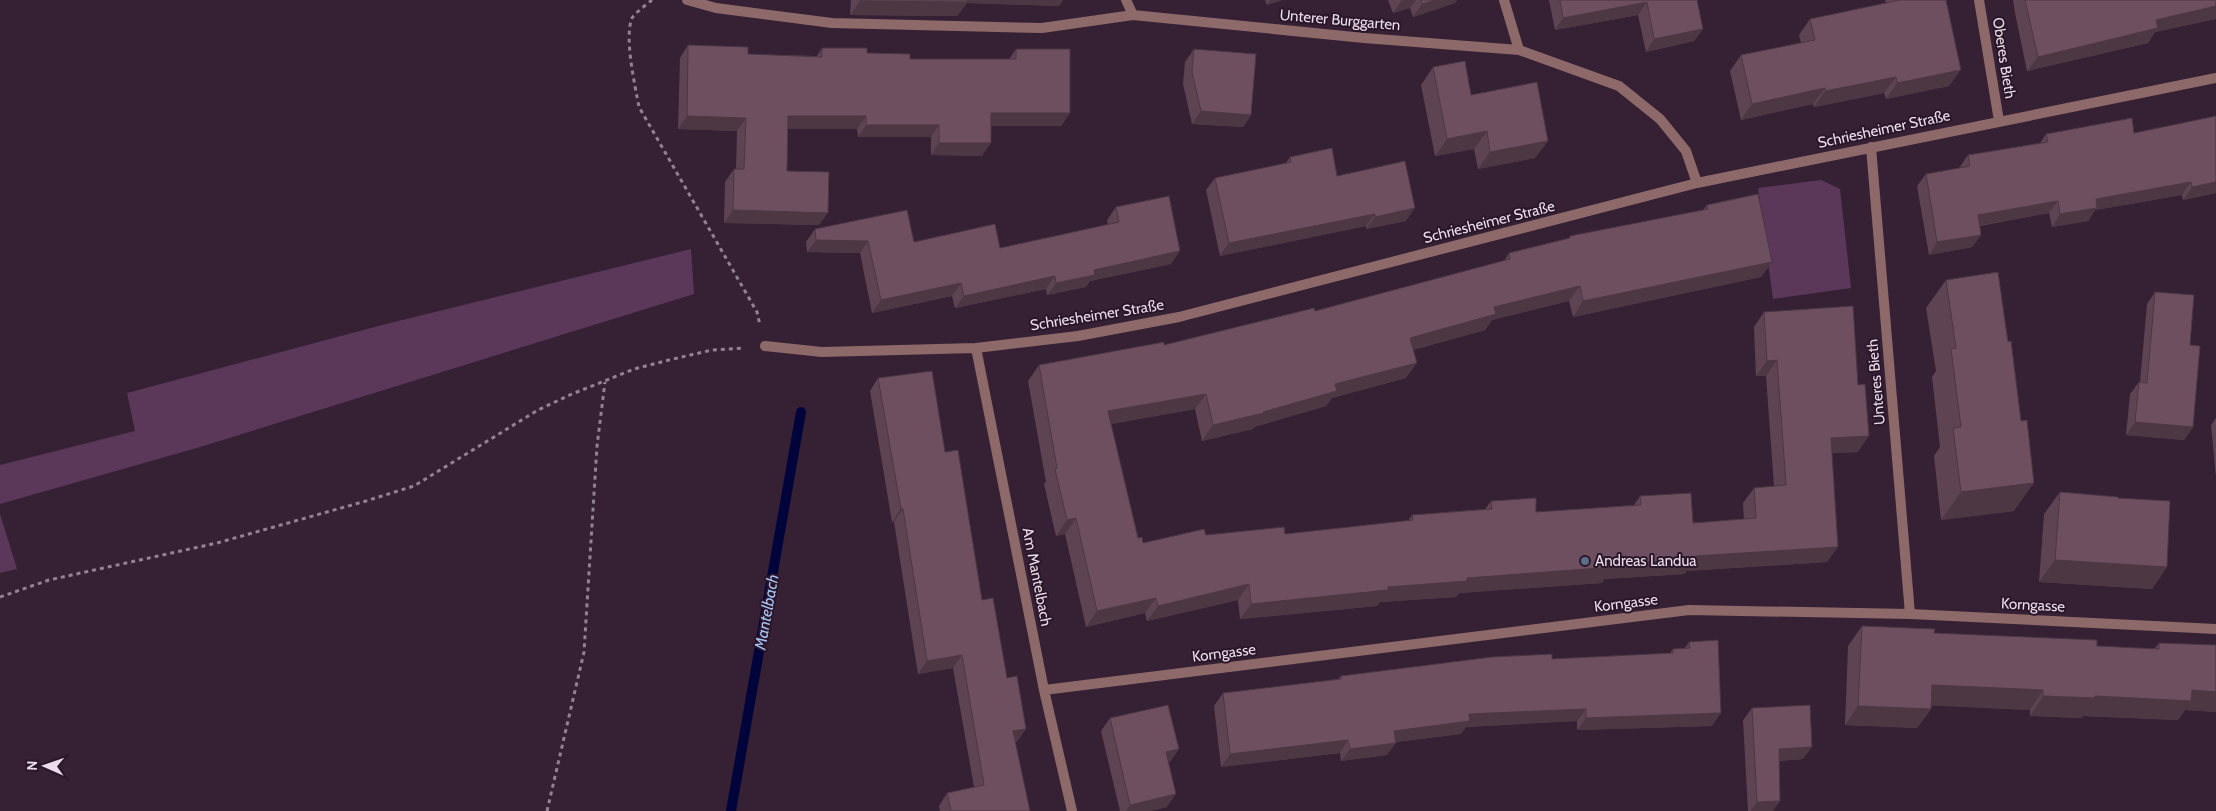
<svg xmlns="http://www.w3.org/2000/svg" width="2216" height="811" font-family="Cabin,sans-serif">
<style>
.green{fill:#5b385a}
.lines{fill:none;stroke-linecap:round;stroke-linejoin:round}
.stream{stroke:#00043b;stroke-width:10}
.path{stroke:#938292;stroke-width:3;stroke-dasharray:4 4;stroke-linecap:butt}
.minor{stroke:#8e6969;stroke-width:10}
.wall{fill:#5e4453}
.shaded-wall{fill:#4c3743}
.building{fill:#6d4f60;stroke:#4c3743}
.service-dot{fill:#5c6f8a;stroke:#2b172a;stroke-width:2}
.labels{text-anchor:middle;stroke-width:4;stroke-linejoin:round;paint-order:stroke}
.street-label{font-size:15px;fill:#eadce9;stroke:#2b172a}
.poi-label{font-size:15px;fill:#eadce9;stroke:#2b172a;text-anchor:start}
.water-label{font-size:16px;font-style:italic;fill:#a5c5fa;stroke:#2b172a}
</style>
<rect width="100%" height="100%" fill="#352034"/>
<path class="green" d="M 1821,180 L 1840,189 L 1851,288 L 1773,299 L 1758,188 Z
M 691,249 L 694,294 L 200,447 L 0,504 L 0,465 L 135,431 L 127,393 L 382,325 Z
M 0,514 L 17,569 L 0,573 Z"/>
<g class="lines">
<path class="stream" d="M 731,811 L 801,412"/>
<path class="path" d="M 652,0 C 646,5 636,12 632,18 C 624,37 635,86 639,107 L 757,312 L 760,325
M 0,597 L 49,580 L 217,543 L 366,501 L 414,486 L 538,410 L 572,394 L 634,369 L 669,360 L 712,350 L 743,348
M 547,811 L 584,652 L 597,446 L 605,382"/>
<path class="minor" d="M 687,0 L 716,8 L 832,23 L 1042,28 L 1133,15 L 1364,38 L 1519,50 L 1619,86 L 1660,119 L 1686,151 L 1697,183
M 1126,0 L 1133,15
M 1504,0 L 1519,50
M 1979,0 L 1999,121
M 1871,147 L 1910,614
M 765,346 L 822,352 L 976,348 L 1078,336 L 1179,317 L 1697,183 L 2216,78
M 976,348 L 1044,690 L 1072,811
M 1044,690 L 1689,610 L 1910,614 L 2216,629"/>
</g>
<path class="wall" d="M 851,0 L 1063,0 L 1059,6 L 967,3 L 957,16 L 850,15 Z
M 1265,0 L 1282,0 L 1267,5 Z
M 1388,0 L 1457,0 L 1455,3 L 1413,17 L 1410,8 L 1393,13 Z
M 1549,0 L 1697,0 L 1703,29 L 1694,41 L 1646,52 L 1638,15 L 1555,30 Z
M 1885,0 L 1946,0 L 1949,86 L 1886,99 L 1884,93 L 1814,107 L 1813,104 L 1741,120 L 1730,71 L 1741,55 L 1801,43 L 1799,35 L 1810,19 L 1886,3 Z
M 2013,0 L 2216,0 L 2216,19 L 2155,32 L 2148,43 L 2027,71 L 2015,13 Z
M 688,45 L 748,54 L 817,56 L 822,48 L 910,59 L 1009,59 L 1016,49 L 1070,113 L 1061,126 L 991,126 L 982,156 L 931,155 L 931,137 L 858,137 L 857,129 L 788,129 L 787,171 L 819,225 L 724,223 L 725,182 L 734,169 L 736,169 L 737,131 L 678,129 L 680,58 Z
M 1194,49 L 1251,115 L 1243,127 L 1192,124 L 1183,84 L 1185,62 Z
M 1433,67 L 1471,95 L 1548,141 L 1535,158 L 1478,169 L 1474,149 L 1435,156 L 1421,85 Z
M 2216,116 L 2216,193 L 2183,200 L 2182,195 L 2095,210 L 2088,221 L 2052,227 L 2049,213 L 1980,226 L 1981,235 L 1972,247 L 1929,255 L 1917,186 L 1926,174 L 1959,168 L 1968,155 L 2040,143 L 2046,134 L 2134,133 Z
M 1290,157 L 1337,176 L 1406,221 L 1366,229 L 1366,226 L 1220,256 L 1206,190 L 1215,178 L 1286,163 Z
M 1707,205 L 1772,262 L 1761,277 L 1573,317 L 1569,301 L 1492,320 L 1485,330 L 1413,350 L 1406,378 L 1332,398 L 1326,406 L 1254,427 L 1253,429 L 1202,441 L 1195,409 L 1111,424 L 1138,538 L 1143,543 L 1206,535 L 1285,534 L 1408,521 L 1412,515 L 1485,509 L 1491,501 L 1536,512 L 1634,505 L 1640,496 L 1693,523 L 1744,519 L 1743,503 L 1754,488 L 1774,486 L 1766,376 L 1756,376 L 1754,327 L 1764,312 L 1858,452 L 1832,453 L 1827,562 L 1686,571 L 1685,574 L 1604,579 L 1602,583 L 1459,593 L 1456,597 L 1380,602 L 1377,606 L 1240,619 L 1238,600 L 1147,621 L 1145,613 L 1086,627 L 1065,534 L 1056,536 L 1044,484 L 1046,482 L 1028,381 L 1039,365 L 1164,345 L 1315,311 L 1504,261 L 1509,253 L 1568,239 L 1570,236 L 1703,210 Z
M 1116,207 L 1171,264 L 1090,281 L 1086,287 L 1047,295 L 1046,289 L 955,308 L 952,296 L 872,313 L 860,253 L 807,252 L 806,242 L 815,229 L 914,242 L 1000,248 L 1108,225 L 1107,220 Z
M 1946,280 L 2014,511 L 1941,520 L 1934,456 L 1940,447 L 1932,377 L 1936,371 L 1926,308 Z
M 2155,292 L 2190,345 L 2193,427 L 2184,440 L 2126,435 L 2130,394 L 2139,382 L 2140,382 L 2147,304 Z
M 878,378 L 945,452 L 1017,742 L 1015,742 L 1030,811 L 940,811 L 939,806 L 947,793 L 974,787 L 953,668 L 918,674 L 894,522 L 892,522 L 870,391 Z
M 2216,418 L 2216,477 L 2211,425 Z
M 2060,492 L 2118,498 L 2167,567 L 2152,589 L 2039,582 L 2044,514 Z
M 1862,626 L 1934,633 L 2097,646 L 2154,649 L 2159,643 L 2216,645 L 2216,712 L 2185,710 L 2178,720 L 2083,716 L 2081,718 L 2030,716 L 2030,710 L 1931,705 L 1931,709 L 1917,728 L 1845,725 L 1848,646 Z
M 1689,642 L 1712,726 L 1577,730 L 1577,721 L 1466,727 L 1461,734 L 1396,742 L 1387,755 L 1341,761 L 1340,753 L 1221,767 L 1214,706 L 1223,693 L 1338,679 L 1341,676 L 1552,659 L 1670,653 L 1673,649 L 1685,648 Z
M 1752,708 L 1803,759 L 1779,761 L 1773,811 L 1748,811 L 1743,720 Z
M 1110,718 L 1179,749 L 1170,762 L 1169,762 L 1167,807 L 1150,811 L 1120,811 L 1101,731 Z"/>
<path class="shaded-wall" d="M 959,0 L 1063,0 L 1059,6 L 967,3 L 957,16 L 850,15 L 860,1 Z
M 1271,0 L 1282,0 L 1267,5 Z
M 1404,0 L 1416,0 L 1410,8 L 1393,13 L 1401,1 Z
M 1436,0 L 1457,0 L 1455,3 L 1413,17 L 1422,4 Z
M 1647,2 L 1638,15 L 1555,30 L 1563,18 Z
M 2216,6 L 2216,19 L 2155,32 L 2148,43 L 2027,71 L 2038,57 L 2156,20 Z
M 1703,29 L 1694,41 L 1646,52 L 1654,39 Z
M 1961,70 L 1949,86 L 1886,99 L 1897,83 Z
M 1896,77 L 1884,93 L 1814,107 L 1825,91 Z
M 1825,88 L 1813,104 L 1741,120 L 1752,104 Z
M 1201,111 L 1251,115 L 1243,127 L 1192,124 Z
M 991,113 L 1070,113 L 1061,126 L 982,126 Z
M 687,116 L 746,118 L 737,131 L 678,129 Z
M 788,116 L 866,116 L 857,129 L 779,129 Z
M 866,125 L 939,125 L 931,137 L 858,137 Z
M 1487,131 L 1474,149 L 1435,156 L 1447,139 Z
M 1548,141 L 1535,158 L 1478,169 L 1490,152 Z
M 939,143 L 991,143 L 982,156 L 931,155 Z
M 2191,182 L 2182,195 L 2095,210 L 2088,221 L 2052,227 L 2060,214 L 2096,199 Z
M 2216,182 L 2216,193 L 2183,200 L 2192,187 Z
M 2058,201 L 2049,213 L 1969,227 L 1978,215 Z
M 1415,208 L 1406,221 L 1366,229 L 1375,217 Z
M 733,210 L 828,213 L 819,225 L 724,223 Z
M 1375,214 L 1366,226 L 1220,256 L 1229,243 Z
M 1981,235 L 1972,247 L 1929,255 L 1937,242 Z
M 816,240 L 868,241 L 860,253 L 807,252 Z
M 1180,251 L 1171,264 L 1090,281 L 1086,287 L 1047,295 L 1056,283 L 1094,270 Z
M 1772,262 L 1761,277 L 1573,317 L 1583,301 Z
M 1055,276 L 1046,289 L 955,308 L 964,296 Z
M 961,283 L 952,296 L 872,313 L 881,300 Z
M 1580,286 L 1569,301 L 1492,320 L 1485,330 L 1399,354 L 1410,338 L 1494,307 Z
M 1777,360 L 1766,376 L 1756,376 L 1767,361 Z
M 1417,363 L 1406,378 L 1332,398 L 1326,406 L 1254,427 L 1253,429 L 1202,441 L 1213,425 L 1263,412 L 1335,384 Z
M 1206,394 L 1195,409 L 1097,426 L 1108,411 Z
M 2135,422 L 2193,427 L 2184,440 L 2126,435 Z
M 1869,436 L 1858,452 L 1820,454 L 1831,438 Z
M 2034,483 L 2014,511 L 1941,520 L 1961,492 Z
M 901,509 L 903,509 L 894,522 L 892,522 Z
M 1076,518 L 1065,534 L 1056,536 L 1067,520 Z
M 1838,547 L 1827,562 L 1686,571 L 1685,574 L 1604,579 L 1602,583 L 1459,593 L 1456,597 L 1380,602 L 1377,606 L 1240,619 L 1251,604 L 1388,587 L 1467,578 L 1695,556 Z
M 2055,560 L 2167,567 L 2152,589 L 2039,582 Z
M 1249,584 L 1238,600 L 1147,621 L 1158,606 Z
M 1156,598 L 1145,613 L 1086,627 L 1097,611 Z
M 962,655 L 953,668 L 918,674 L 927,661 Z
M 1932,685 L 2043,690 L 2030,710 L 1918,705 Z
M 2192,690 L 2216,692 L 2216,712 L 2185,710 L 2178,720 L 2083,716 L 2081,718 L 2030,716 L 2043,696 Z
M 1858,706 L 1931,709 L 1917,728 L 1845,725 Z
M 1586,709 L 1577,721 L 1466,727 L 1461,734 L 1386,743 L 1394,731 L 1469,714 Z
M 1721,713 L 1712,726 L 1577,730 L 1586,718 Z
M 1026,729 L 1017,742 L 1004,744 L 1013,731 Z
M 1348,740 L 1340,753 L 1221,767 L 1230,754 Z
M 1396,743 L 1387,755 L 1341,761 L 1350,749 Z
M 1812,747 L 1803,759 L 1770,761 L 1779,749 Z
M 1179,749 L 1170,762 L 1158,765 L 1166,752 Z
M 1176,794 L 1167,807 L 1150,811 L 1126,811 L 1130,805 Z
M 1780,801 L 1773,811 L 1750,811 L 1757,802 Z"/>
<path class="building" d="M 860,0 L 967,0 L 967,2 L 860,1 Z
M 1421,0 L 1436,0 L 1422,4 Z
M 1560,0 L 1697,0 L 1703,29 L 1654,39 L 1647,2 L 1563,18 Z
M 1900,0 L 1946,0 L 1961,70 L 1897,83 L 1896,77 L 1825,91 L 1825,88 L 1752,104 L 1741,55 L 1815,40 L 1810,19 Z
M 2025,0 L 2216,0 L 2216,6 L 2156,20 L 2158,28 L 2038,57 Z
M 688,45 L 748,47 L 748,54 L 822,57 L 822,48 L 867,48 L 867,53 L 910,54 L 910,59 L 1016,59 L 1016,49 L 1070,49 L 1070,113 L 991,113 L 991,143 L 939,143 L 939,125 L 866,125 L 866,116 L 788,116 L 787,171 L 829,172 L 828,213 L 733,210 L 734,169 L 744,169 L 746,118 L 687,116 Z
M 1194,49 L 1256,54 L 1251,115 L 1201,111 L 1192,72 Z
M 1465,61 L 1471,95 L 1537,82 L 1548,141 L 1490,152 L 1487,131 L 1447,139 L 1433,67 Z
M 2216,116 L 2216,182 L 2192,187 L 2191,182 L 2096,199 L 2097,208 L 2060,214 L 2058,201 L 1978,215 L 1981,235 L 1937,242 L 1926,174 L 1970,166 L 1968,155 L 2048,142 L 2046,134 L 2132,118 L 2134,133 Z
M 1332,148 L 1337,176 L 1405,161 L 1415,208 L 1375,217 L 1375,214 L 1229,243 L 1215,178 L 1291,162 L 1290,157 Z
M 1758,194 L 1772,262 L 1583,301 L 1580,286 L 1494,307 L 1496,314 L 1410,338 L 1417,363 L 1335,384 L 1337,391 L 1263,412 L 1264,413 L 1213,425 L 1206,394 L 1108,411 L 1138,538 L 1142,537 L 1143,543 L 1204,529 L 1206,535 L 1284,527 L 1285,534 L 1413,520 L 1412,515 L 1492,509 L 1491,501 L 1536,498 L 1536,512 L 1641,505 L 1640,496 L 1691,493 L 1693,523 L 1756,518 L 1754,488 L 1786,485 L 1777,360 L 1767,361 L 1764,312 L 1853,306 L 1858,385 L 1865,384 L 1869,436 L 1831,438 L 1838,547 L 1695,556 L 1695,559 L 1613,564 L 1613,567 L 1467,578 L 1467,581 L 1388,587 L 1388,590 L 1251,604 L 1249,584 L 1158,606 L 1156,598 L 1097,611 L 1076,518 L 1067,520 L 1055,469 L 1057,468 L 1039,365 L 1164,342 L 1164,345 L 1314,308 L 1315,311 L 1510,259 L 1509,253 L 1570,238 L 1570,236 L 1708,209 L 1707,205 Z
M 1169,196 L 1180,251 L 1094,270 L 1095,275 L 1056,283 L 1055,276 L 964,296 L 961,283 L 881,300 L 868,241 L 816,240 L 815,229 L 907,210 L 914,242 L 995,224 L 1000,248 L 1119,222 L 1116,207 Z
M 1998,272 L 2008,342 L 2011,341 L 2021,421 L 2027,420 L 2034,483 L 1961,492 L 1953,428 L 1961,427 L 1951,349 L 1956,348 L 1946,280 Z
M 2155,292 L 2194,295 L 2190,345 L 2200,346 L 2193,427 L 2135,422 L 2139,382 L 2147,383 Z
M 932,371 L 945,452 L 958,450 L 982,600 L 993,598 L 1007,678 L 1017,676 L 1026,729 L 1013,731 L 1030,811 L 951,811 L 947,793 L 984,785 L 962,655 L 927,661 L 903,509 L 901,509 L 878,378 Z
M 2060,492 L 2118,497 L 2118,498 L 2170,501 L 2167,567 L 2055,560 Z
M 1862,626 L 1935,629 L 1934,633 L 2097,640 L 2097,646 L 2159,649 L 2159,643 L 2216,645 L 2216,692 L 2192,690 L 2191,701 L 2095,696 L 2095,698 L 2043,696 L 2043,690 L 1932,685 L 1931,709 L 1858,706 Z
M 1718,640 L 1721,713 L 1586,718 L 1586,709 L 1469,714 L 1470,721 L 1394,731 L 1396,743 L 1350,749 L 1348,740 L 1230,754 L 1223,693 L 1341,679 L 1341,676 L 1492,657 L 1552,654 L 1552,659 L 1673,653 L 1673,649 L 1690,648 L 1689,642 Z
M 1168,705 L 1179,749 L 1166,752 L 1176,794 L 1130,805 L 1110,718 Z
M 1810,705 L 1812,747 L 1779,749 L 1780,801 L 1757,802 L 1752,708 Z"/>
<circle class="service-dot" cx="1585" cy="561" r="5"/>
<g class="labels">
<g class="street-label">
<text transform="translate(1340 20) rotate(5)" y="5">Unterer Burggarten</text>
<text transform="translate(2004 58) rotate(81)" y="5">Oberes Bieth</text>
<text transform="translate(1884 129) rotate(-12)" y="5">Schriesheimer Straße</text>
<text transform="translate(1489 222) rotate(-14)" y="5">Schriesheimer Straße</text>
<text transform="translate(1097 315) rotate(-9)" y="5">Schriesheimer Straße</text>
<text transform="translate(1876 382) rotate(-95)" y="5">Unteres Bieth</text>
<text transform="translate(1037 577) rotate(79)" y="5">Am Mantelbach</text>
<text transform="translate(1626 603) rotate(-7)" y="5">Korngasse</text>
<text transform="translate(2033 605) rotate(3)" y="5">Korngasse</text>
<text transform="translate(1224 653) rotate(-7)" y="5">Korngasse</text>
</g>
<g class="poi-label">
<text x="1595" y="566">Andreas Landua</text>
</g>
<g class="water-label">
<text transform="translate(766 612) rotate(-80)" y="6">Mantelbach</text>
</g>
</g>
<g transform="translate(45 766) rotate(272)" stroke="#2b172a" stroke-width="4" paint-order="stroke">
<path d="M0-4L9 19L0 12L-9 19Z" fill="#eadce9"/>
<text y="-8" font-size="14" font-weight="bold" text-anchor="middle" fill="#eadce9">N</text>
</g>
</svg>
